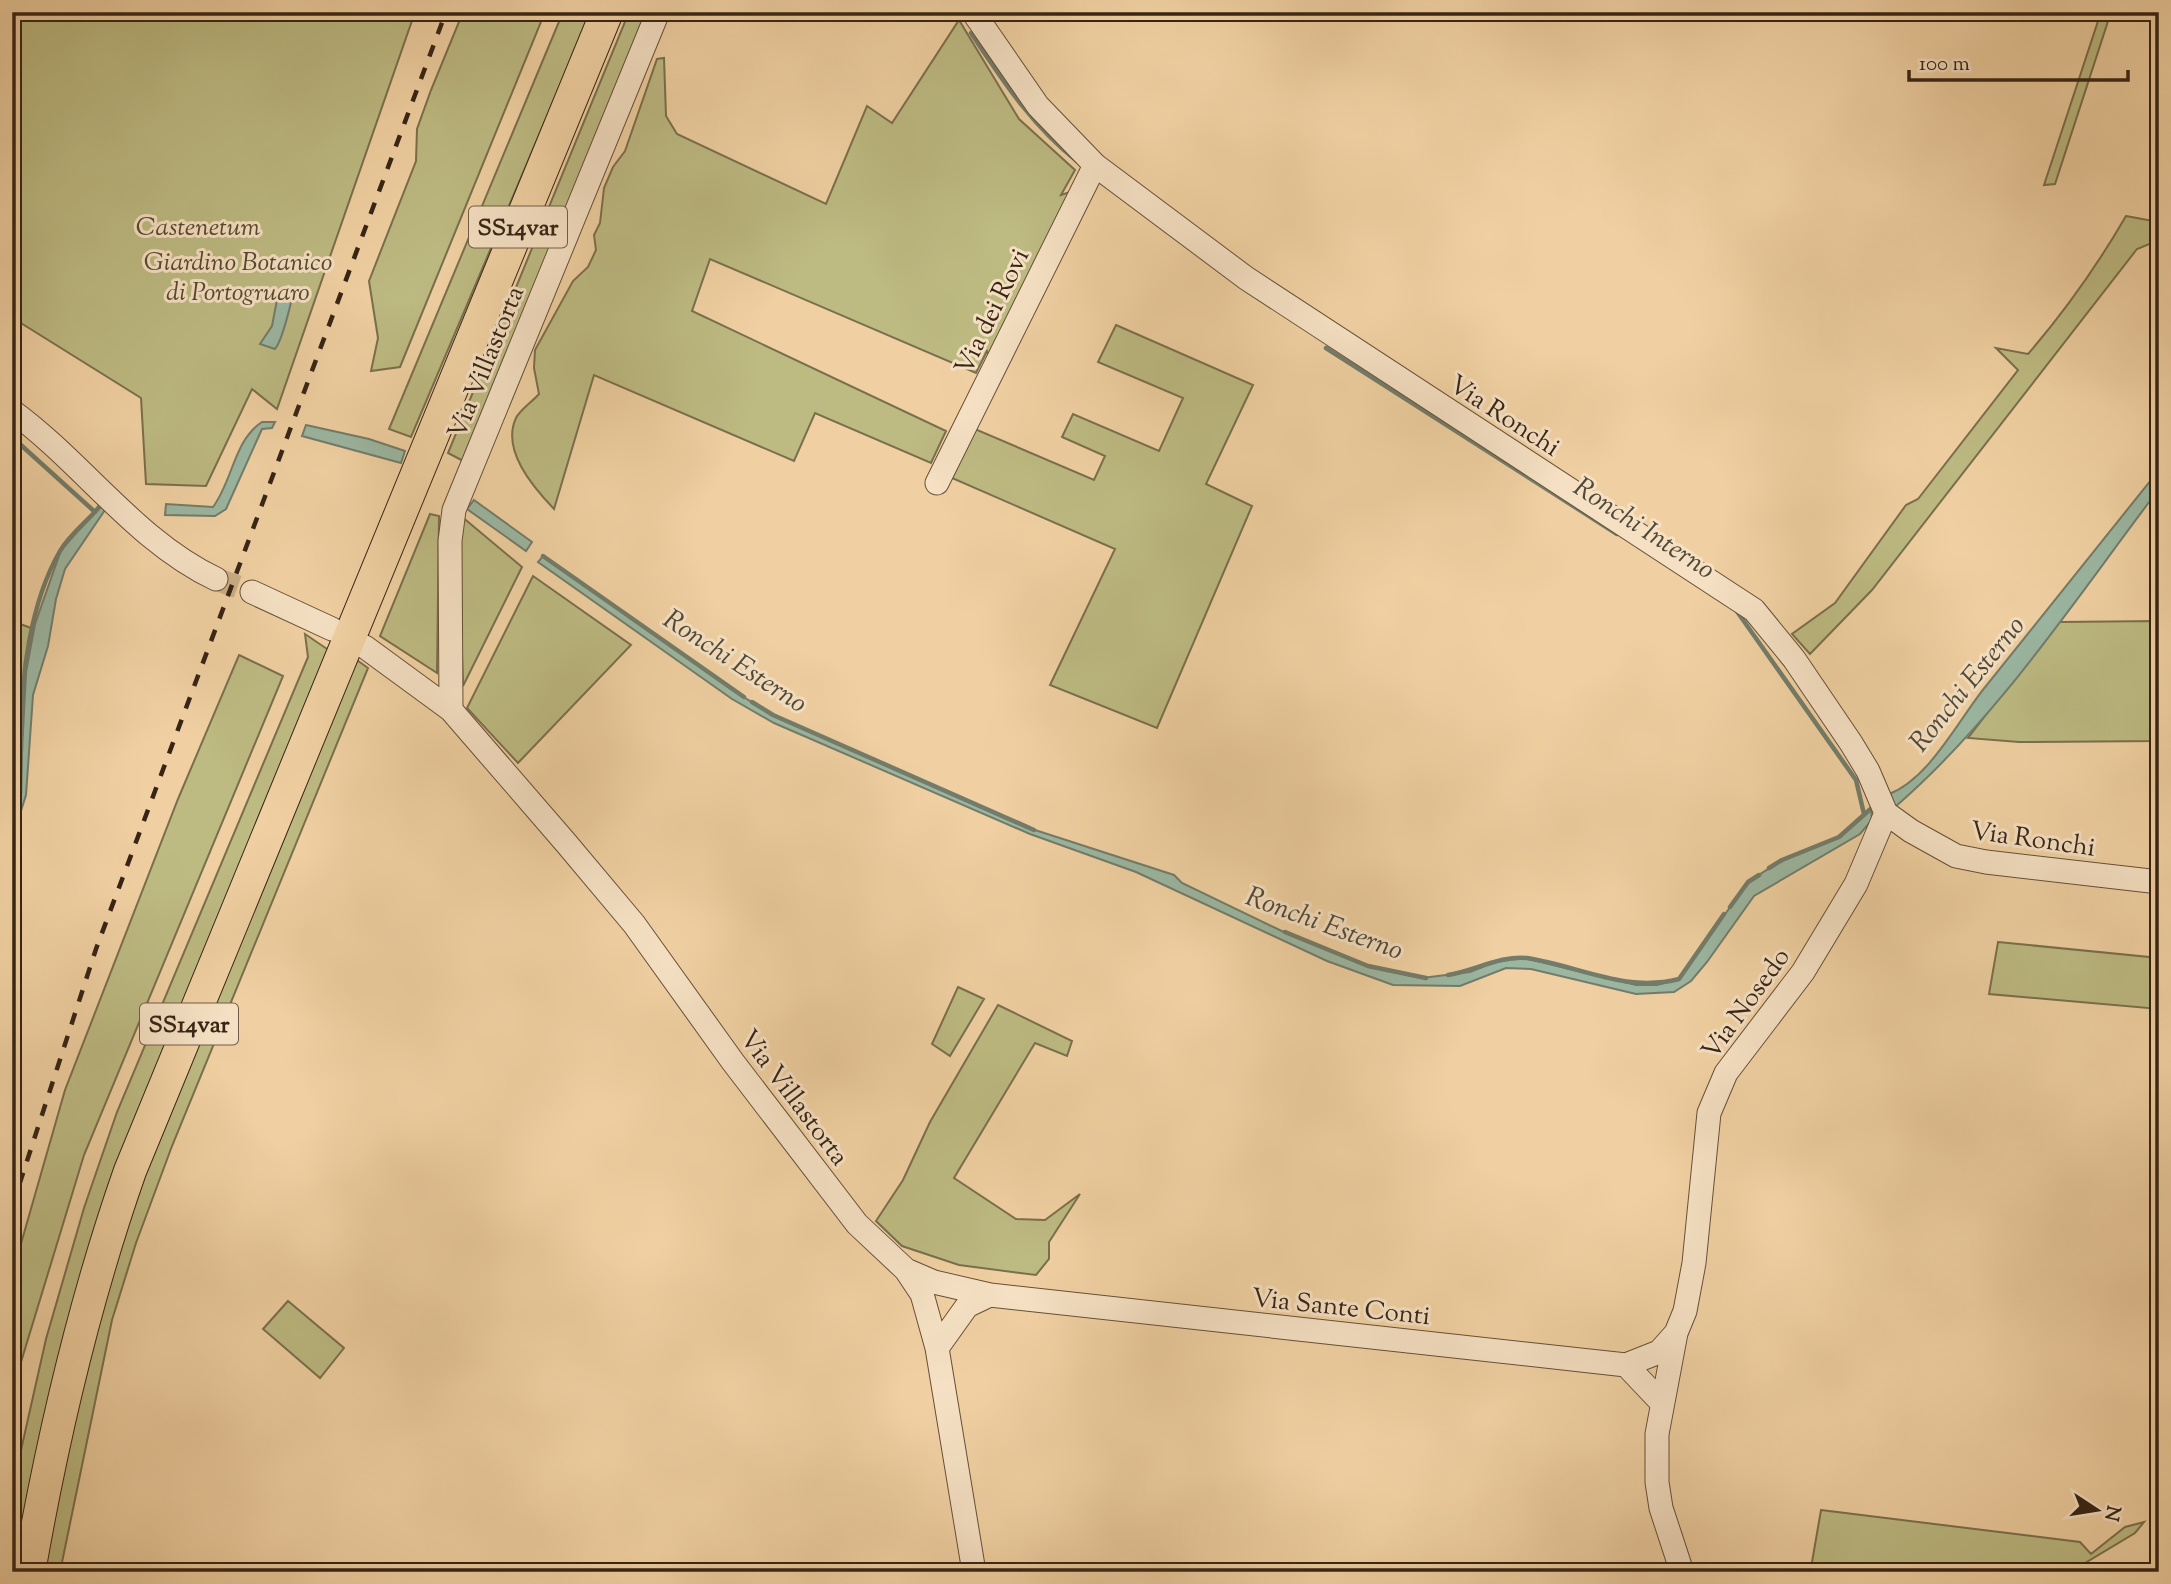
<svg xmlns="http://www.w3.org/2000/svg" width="2171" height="1584" font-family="'Sorts Mill Goudy',serif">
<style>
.green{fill:#bdba82;stroke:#7a6f4c;stroke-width:2}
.water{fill:#9bb7a2;stroke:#737c6a;stroke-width:2}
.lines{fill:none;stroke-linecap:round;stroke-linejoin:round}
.stream{stroke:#737c6a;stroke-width:4.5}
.minor-tunnel{stroke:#cbae86;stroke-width:23;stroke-dasharray:23 11;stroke-linecap:butt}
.minor-casing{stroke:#654f38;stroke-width:25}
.highway-casing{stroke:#372415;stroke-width:34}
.minor{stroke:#f5e0c3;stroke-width:23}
.highway{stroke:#f0d0a2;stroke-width:32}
.rail{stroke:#372415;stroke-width:4.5;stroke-dasharray:12 12;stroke-linecap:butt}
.labels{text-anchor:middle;stroke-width:6;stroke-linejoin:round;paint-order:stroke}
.shield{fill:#f5e0c3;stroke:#705c49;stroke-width:2}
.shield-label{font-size:24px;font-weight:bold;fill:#372415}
.park-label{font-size:26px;font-style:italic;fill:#584a30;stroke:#f5e0c3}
.street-label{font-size:26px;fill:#372415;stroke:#f5e0c3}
.water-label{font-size:28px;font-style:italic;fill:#504938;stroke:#f5e0c3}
</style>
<rect width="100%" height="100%" fill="#f0d0a2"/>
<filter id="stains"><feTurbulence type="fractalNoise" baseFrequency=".00286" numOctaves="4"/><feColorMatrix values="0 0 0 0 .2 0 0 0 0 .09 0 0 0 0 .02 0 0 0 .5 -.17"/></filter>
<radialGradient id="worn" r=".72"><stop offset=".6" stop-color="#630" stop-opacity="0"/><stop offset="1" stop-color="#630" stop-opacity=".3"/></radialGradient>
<path class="green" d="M 12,12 L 415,12 L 277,409 L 252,389 L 206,486 L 146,484 L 141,398 L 16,320 L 12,325 Z
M 463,12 L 545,12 L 400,367 L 371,371 L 378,338 L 369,281 L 416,161 L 417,129 L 431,90 Z
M 563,12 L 591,12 L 411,437 L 389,429 Z
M 629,12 L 653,12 L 467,463 L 448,453 Z
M 2101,12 L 2111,12 L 2055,184 L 2044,185 Z
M 959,20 L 1019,119 L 1075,170 L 1061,195 L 1070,192 L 991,359 L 987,351 L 976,373 L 710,259 L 692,311 L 946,431 L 931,463 L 815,413 L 794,461 L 594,375 L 554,509 C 533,487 501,450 516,418 C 520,410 533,401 539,394 L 534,368 L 535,350 L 573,281 L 588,267 L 596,250 L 594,235 L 600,223 L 604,188 L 613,167 L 625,151 L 657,59 L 664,58 L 666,116 L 677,134 L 826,204 L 867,106 L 892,123 Z
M 2126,216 L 2159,222 L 2159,240 L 2137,249 L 1872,590 L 1810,654 L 1792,634 L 1835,603 L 1906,505 L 1918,499 L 2018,370 L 1996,348 L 2028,354 C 2066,310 2097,266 2126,216 Z
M 1116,325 L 1253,385 L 1206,484 L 1252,506 L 1157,728 L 1050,685 L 1115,549 L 952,478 L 975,429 L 1094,480 L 1105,456 L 1062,437 L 1073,414 L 1159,451 L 1183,398 L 1098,362 Z
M 430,514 L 439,516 L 437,673 L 380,636 Z
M 461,516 L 522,567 L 463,686 L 459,560 Z
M 533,576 L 631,645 L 518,763 L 467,708 Z
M 12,621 L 31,628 L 14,750 L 12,749 Z
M 2159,621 L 2159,741 L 2019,742 L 1968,738 L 2058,622 Z
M 305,634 L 333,653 L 131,1141 L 16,1572 L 12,1572 L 12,1490 L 46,1339 L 84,1208 L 117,1112 L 308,657 Z
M 239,655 L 283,676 L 84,1155 L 18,1372 L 12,1403 L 12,1275 L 65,1090 L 178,799 Z
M 354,658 L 368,668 L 172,1146 L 136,1243 L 112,1320 L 60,1572 L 41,1572 L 54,1493 L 122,1227 Z
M 1998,942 L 2159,958 L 2159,1009 L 1989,994 Z
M 958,987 L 984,999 L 950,1056 L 932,1044 Z
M 998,1005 L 1072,1041 L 1067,1056 L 1035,1043 L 954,1178 L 1016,1219 L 1045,1220 L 1080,1194 L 1049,1242 L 1049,1259 L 1036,1275 L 959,1265 L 902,1246 L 876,1221 L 903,1180 L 930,1122 Z
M 288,1301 L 344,1348 L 320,1378 L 263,1329 Z
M 1821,1510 L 2080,1542 L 2091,1554 L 2125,1527 L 2144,1522 L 2135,1533 L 2070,1572 L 1791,1572 L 1791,1566 L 1811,1568 Z"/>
<path class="water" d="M 284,294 L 290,294 L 292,299 C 288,313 283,339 275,349 L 260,344 L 272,326 L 277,300 Z
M 262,422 L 275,422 L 272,428 L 262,429 L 226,509 L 215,516 L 165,515 L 166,504 L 213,507 C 233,480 234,440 262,422 Z
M 306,425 L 369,439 L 405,451 L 401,463 L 302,436 Z
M 2159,470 L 2159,489 C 2076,598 1999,717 1895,807 L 1887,795 C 1930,779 1958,720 1986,686 C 2043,614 2101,542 2159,470 Z
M 474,500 L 532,542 L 526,551 L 467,509 Z
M 100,506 L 105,510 L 65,569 L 56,599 L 48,646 L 33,695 L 26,795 L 12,839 L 12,820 L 20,792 L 26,672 L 35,624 L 61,550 Z
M 543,556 L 732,690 L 773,715 L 1035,830 L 1174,875 L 1182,883 L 1288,934 L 1368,966 L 1422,978 L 1470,972 L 1495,962 L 1524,958 L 1636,985 L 1657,985 L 1679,979 L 1748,882 L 1782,860 L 1839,837 L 1871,809 L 1872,820 L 1860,834 L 1754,896 L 1707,962 L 1691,981 L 1674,992 L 1636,994 L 1531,969 L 1506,968 L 1460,986 L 1393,985 L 1327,961 L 1136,872 L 1030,834 L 774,723 L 732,699 L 538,562 Z"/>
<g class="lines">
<path class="stream" d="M 971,33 C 1003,81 1032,126 1078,162
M 1326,348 L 1617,534
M 12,437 L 95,512
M 543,556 L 744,697
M 1736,610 L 1856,780 L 1864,814
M 752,702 L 773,715 L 1034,830
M 21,736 C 21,677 30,603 60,551 C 70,534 88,521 100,506
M 12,820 L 20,792 L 21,745
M 1769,868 L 1782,860 L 1839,837 L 1875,805
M 1730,907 L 1748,882 L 1759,875
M 1285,932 L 1368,966 L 1426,978
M 1448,975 C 1473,971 1502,955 1527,958 C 1579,966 1625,993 1679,979 L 1724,914"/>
<path class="minor-tunnel" d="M 216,579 L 252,592"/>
<g class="minor-casing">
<path id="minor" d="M 973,12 L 1038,106 L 1095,165 L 1246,278 L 1754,610 L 1794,659 L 1851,743 L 1868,771 L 1886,813 L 1911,831 L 1956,856 L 1986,862 L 2159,882
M 12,411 C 83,463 137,542 216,579
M 937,483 L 1095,165
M 252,592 L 332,629
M 365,647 L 451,710 L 566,843 L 634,924 L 733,1062 L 857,1224 L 906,1270 L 922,1294 L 937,1348 L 974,1572
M 451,710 L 450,541 L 454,510 L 658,12
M 906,1270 L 934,1282 L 990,1295 L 1626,1365 L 1659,1352 L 1676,1333
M 937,1348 L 967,1306 L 990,1295
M 1626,1365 L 1662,1403
M 1682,1572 L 1661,1508 L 1657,1482 L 1657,1434 L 1676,1333 L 1685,1311 L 1694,1263 L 1709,1113 L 1726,1073 L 1803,972 L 1856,884 L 1886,813"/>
</g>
<g class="highway-casing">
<path id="highway" d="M 29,1572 C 53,1435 84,1302 130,1171 L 607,12"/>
</g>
<use href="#minor" class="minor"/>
<use href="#highway" class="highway"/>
<path class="rail" d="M 12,1207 L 96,949 L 446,12"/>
</g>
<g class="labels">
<g class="shield">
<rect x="469" y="206.5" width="98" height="41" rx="5"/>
<rect x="140" y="1003.5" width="98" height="41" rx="5"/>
</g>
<g class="shield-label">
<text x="518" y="235">SS14var</text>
<text x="189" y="1032">SS14var</text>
</g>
<g class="park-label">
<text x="198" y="235">Castenetum</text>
<text x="238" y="270">Giardino Botanico<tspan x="238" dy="30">di Portogruaro</tspan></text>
</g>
<g class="street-label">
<text transform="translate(991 311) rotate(-64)" y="9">Via dei Rovi</text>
<text transform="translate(485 362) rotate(-68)" y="9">Via Villastorta</text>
<text transform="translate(1505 415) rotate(33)" y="9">Via Ronchi</text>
<text transform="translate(2033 838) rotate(8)" y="9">Via Ronchi</text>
<text transform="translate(1745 1003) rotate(-54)" y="9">Via Nosedo</text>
<text transform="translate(795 1097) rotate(53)" y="9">Via Villastorta</text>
<text transform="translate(1341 1306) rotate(6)" y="9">Via Sante Conti</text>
</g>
<g class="water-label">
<text transform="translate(1645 527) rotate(33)" y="10">Ronchi Interno</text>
<text transform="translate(736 660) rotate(33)" y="10">Ronchi Esterno</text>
<text transform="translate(1966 683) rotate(-51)" y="10">Ronchi Esterno</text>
<text transform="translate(1325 922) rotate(20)" y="10">Ronchi Esterno</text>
</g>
</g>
<rect width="2171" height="1584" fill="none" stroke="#f0d0a2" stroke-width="42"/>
<rect x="14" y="14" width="2143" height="1556" fill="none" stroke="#372415" stroke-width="3.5"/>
<rect x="21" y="21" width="2129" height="1542" fill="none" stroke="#372415" stroke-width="2"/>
<g transform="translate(2097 1510) rotate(102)" stroke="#f5e0c3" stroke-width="5" paint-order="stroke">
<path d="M0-5L12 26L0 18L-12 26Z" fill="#372415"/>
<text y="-10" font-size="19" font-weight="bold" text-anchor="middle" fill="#372415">N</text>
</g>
<path d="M1909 70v10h219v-10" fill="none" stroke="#372415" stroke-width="3.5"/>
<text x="1919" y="70" font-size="21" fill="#372415" stroke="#f5e0c3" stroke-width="5" paint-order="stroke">100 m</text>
<rect width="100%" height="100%" filter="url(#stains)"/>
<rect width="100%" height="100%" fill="url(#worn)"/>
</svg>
